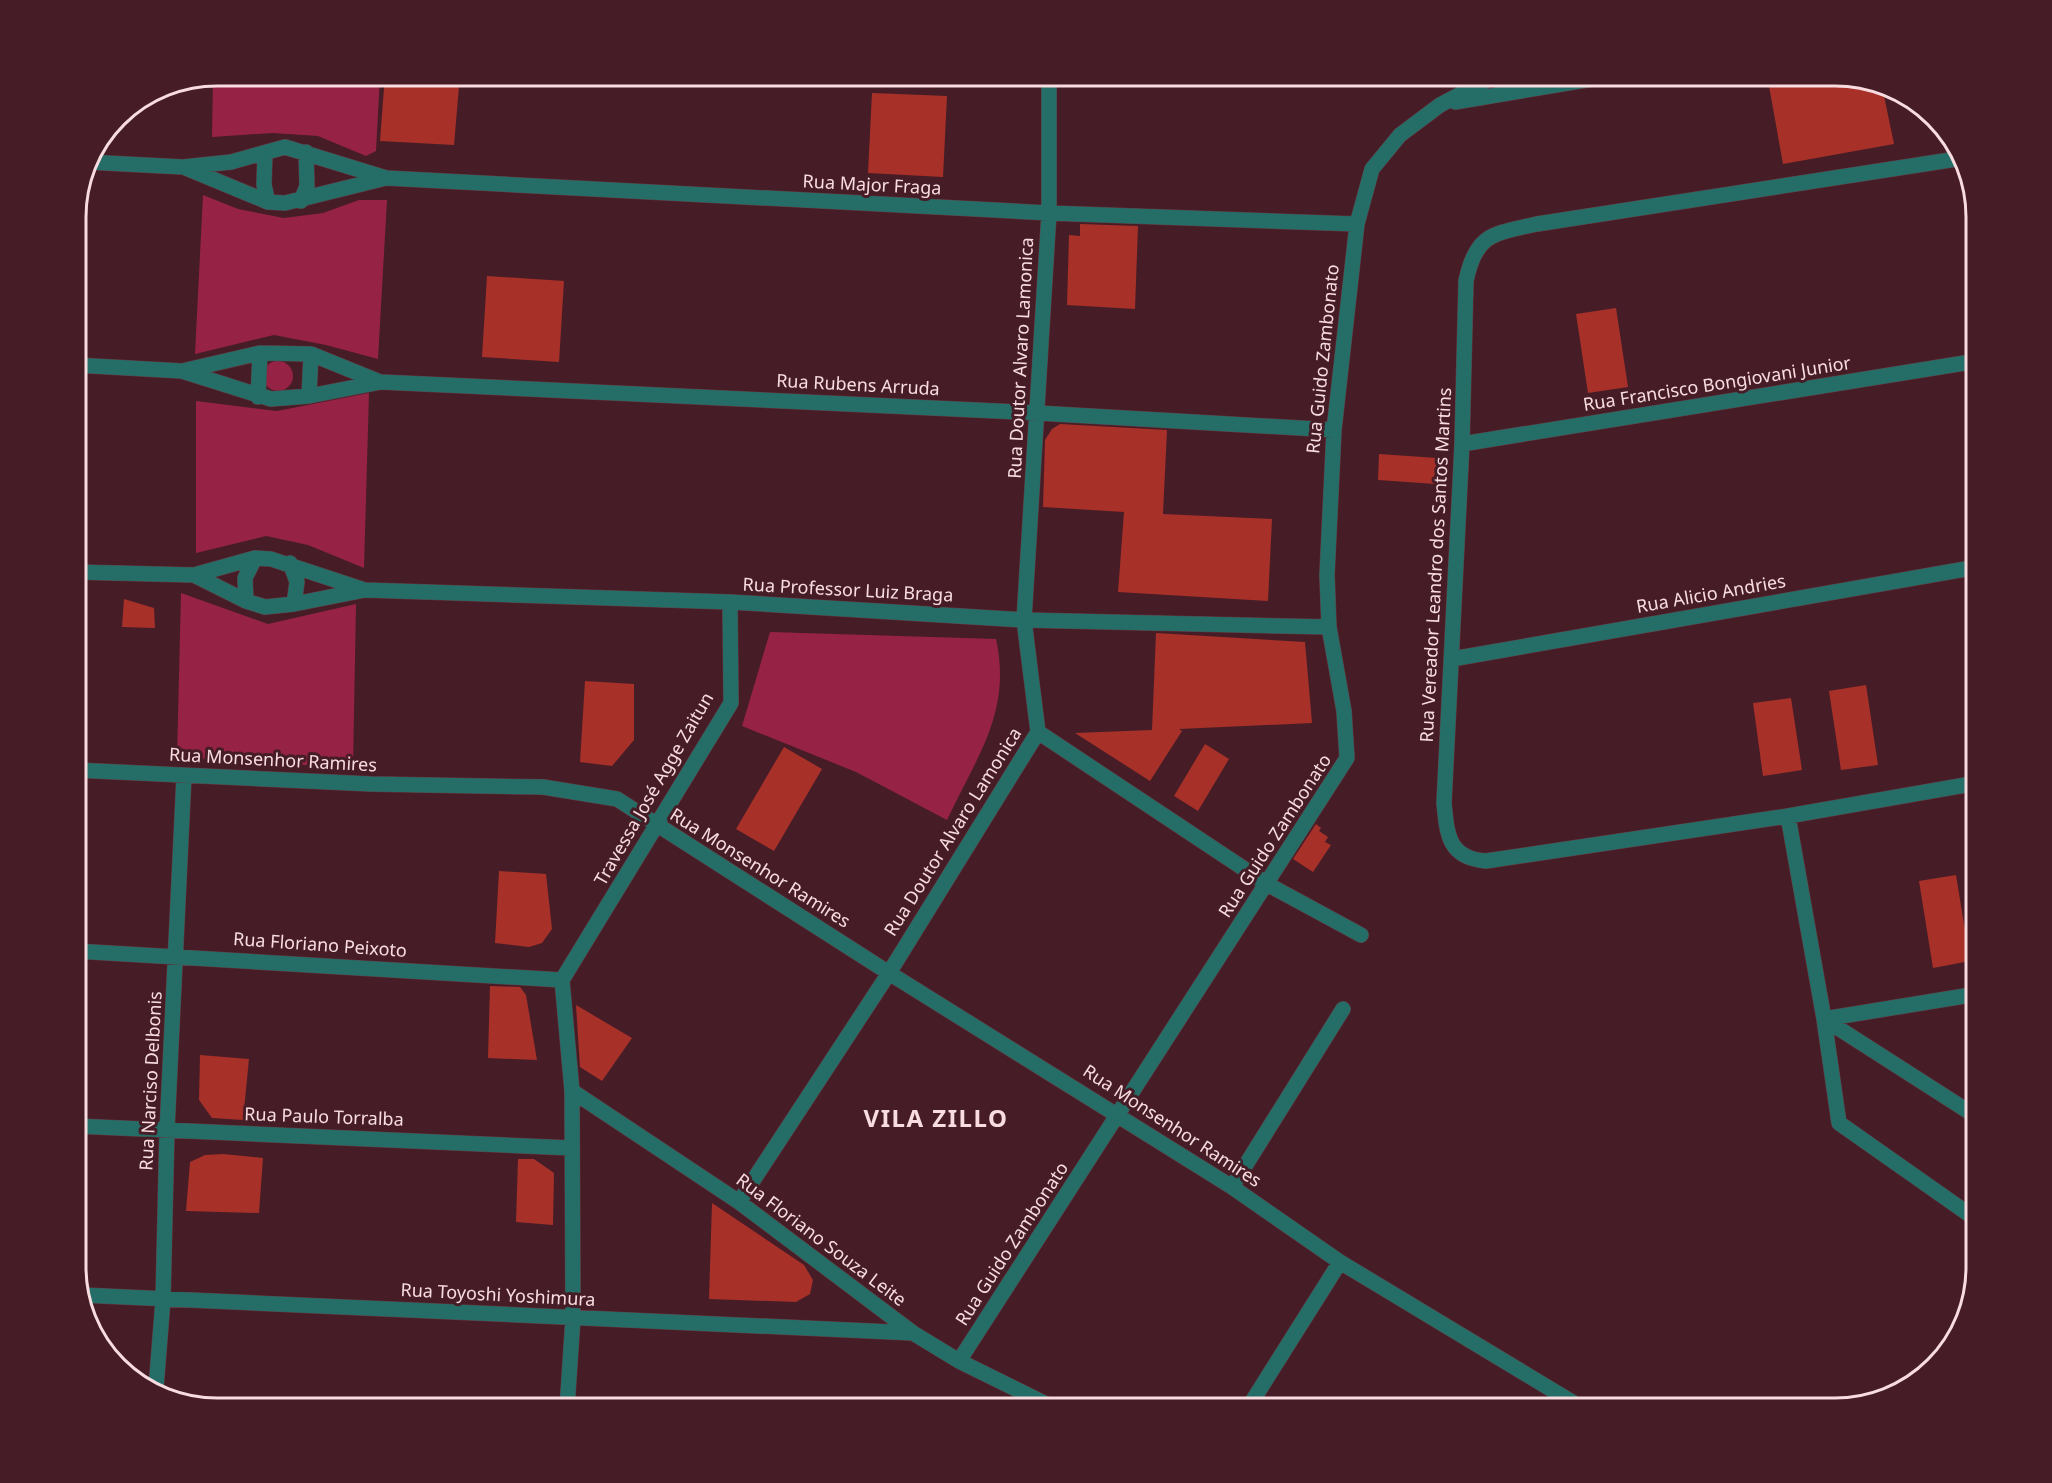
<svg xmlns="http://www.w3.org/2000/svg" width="2052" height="1483" font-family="'Noto Sans',sans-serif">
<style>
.green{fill:#962246}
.building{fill:#a73029}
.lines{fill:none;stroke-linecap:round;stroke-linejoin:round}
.minor-casing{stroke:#623c44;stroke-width:16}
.minor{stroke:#256d67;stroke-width:15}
.labels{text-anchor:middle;stroke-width:6;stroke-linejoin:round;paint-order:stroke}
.street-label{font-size:18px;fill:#f8dce0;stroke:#461d26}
.district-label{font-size:24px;font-weight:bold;letter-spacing:1.5px;fill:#f8dce0;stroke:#461d26}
.rim{fill:none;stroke:#f8dce0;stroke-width:3}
</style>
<rect width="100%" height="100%" fill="#461d26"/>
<path class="green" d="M 380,75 L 376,151 L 366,156 L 318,136 L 273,133 L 212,137 L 213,76 Z
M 203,195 L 238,209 L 284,218 L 323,213 L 359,200 L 387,200 L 378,359 L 326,345 L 274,335 L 195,354 Z
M263 376a15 15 0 1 1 30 0a15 15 0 1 1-30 0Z
M 369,393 L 364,568 L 308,545 L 266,536 L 196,553 L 196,401 L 277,411 Z
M 181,593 L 268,624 L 356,604 L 353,768 L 177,757 Z
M 770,632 L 996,639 C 1012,712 977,756 947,820 L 856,772 L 742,726 Z"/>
<path class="building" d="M 385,75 L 460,75 L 454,145 L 380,141 Z
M 1829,75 L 1883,91 L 1894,144 L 1783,164 L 1769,86 Z
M 872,93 L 947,96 L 943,177 L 868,173 Z
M 1080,224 L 1138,226 L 1135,309 L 1067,305 L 1069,235 L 1080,236 Z
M 487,276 L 564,281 L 559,362 L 482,357 Z
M 1616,308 L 1628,387 L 1588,393 L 1576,314 Z
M 1060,424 L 1167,430 L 1163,514 L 1272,519 L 1268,601 L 1118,592 L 1124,512 L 1043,507 L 1045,440 L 1052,429 Z
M 1379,454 L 1437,458 L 1435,484 L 1378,480 Z
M 124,599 L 154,608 L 155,628 L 122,627 Z
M 1156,633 L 1305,642 L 1312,723 L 1179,729 L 1182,731 L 1150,781 L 1075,733 L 1152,730 Z
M 585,681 L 634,684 L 634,740 L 612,766 L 580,762 Z
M 1866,685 L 1878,765 L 1841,770 L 1829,691 Z
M 1791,698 L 1802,770 L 1763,776 L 1753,703 Z
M 1205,744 L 1229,759 L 1198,811 L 1174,796 Z
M 784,747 L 822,769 L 774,851 L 736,829 Z
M 1316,824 L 1321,828 L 1319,831 L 1328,837 L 1325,842 L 1331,845 L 1313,872 L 1293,859 Z
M 499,871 L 546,874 L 552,929 L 542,943 L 529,947 L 495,943 Z
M 1956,875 L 1970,961 L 1933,968 L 1919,881 Z
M 490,986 L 520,987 L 526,995 L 537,1060 L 488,1058 Z
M 576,1005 L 632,1038 L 602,1081 L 580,1067 Z
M 200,1055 L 249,1059 L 243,1120 L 212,1118 L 199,1100 Z
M 223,1154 L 263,1158 L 259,1213 L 186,1211 L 190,1162 L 205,1155 Z
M 518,1159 L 534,1159 L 554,1173 L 553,1225 L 516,1222 Z
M 712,1203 L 804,1265 L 813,1280 L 810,1294 L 796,1302 L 709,1299 Z"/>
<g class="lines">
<g class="minor-casing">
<path id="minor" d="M 1455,102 L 1616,75
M 265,153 L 264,185 L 268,202
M 1963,158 L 1537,224 C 1493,234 1476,233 1466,281 L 1462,444 L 1444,803 C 1447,836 1449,858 1486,861 L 1788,816 L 1977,783
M 87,162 L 183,167 L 231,162 L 285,147 L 386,178 L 1049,213 L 1357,224
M 186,168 L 268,202 L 285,203 L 386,178
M 301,201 L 307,186 L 306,152
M 75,365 L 182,371 L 260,353 L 311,354 L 380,382
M 182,371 L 271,399 L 309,396 L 381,382 L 1038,413 L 1334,430
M 309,396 L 311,354
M 258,397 L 260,353
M 1462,444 L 1977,361
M 290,563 L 297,582 L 294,604
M 75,572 L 194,575 L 255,558 L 271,559 L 365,590
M 194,575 L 246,601 L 265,607 L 294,604 L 365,590 L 730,602 L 1024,620 L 1329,627
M 246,601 L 245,578 L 255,558
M 1452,659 L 1977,567
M 1038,732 L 1267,884 L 1361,935
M 75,770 L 371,784 L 543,787 L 617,799 L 889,973 L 1232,1187 L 1340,1262 L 1582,1408
M 1788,816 L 1824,1019 L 1839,1123 L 1977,1220
M 75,951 L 562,980
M 562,980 L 572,1091 L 573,1318 L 567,1408
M 562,980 L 731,703 L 730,602
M 1824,1019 L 1977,1117
M 1824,1019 L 1977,994
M 572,1091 L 739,1202 L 913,1333 L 959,1361 L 1054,1408
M 75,1126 L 572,1148
M 1232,1187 L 1343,1009
M 739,1202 L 889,973 L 1038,732 L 1024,620 L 1049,213 L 1049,75
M 81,1295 L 913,1333
M 959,1361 L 1347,758 L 1344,711 L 1329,627 L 1327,575 L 1334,430 L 1357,224 L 1372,169 L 1400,135 L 1440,105 L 1489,79 L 1519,75
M 156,1388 L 163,1300 L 167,1130 L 184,776
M 1248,1408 L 1340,1262"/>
</g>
<use href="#minor" class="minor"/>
</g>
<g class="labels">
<g class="street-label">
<text transform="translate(872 185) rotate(3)" y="6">Rua Major Fraga</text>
<text transform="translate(1021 358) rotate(-87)" y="6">Rua Doutor Alvaro Lamonica</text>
<text transform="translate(1323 359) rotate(-84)" y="6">Rua Guido Zambonato</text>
<text transform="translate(1717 384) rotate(-9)" y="6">Rua Francisco Bongiovani Junior</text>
<text transform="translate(858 385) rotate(3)" y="6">Rua Rubens Arruda</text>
<text transform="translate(1436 565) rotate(-87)" y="6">Rua Vereador Leandro dos Santos Martins</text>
<text transform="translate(848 590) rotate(3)" y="6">Rua Professor Luiz Braga</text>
<text transform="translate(1711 594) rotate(-10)" y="6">Rua Alicio Andries</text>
<text transform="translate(273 760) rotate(3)" y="6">Rua Monsenhor Ramires</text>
<text transform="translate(654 789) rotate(-60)" y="6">Travessa José Agge Zaitun</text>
<text transform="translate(953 832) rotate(-58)" y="6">Rua Doutor Alvaro Lamonica</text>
<text transform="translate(1275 836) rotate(-57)" y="6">Rua Guido Zambonato</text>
<text transform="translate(760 868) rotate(32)" y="6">Rua Monsenhor Ramires</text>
<text transform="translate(320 945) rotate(4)" y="6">Rua Floriano Peixoto</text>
<text transform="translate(151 1081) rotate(-87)" y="6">Rua Narciso Delbonis</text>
<text transform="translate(324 1117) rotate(2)" y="6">Rua Paulo Torralba</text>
<text transform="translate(1172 1126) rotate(33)" y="6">Rua Monsenhor Ramires</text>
<text transform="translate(821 1240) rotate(37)" y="6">Rua Floriano Souza Leite</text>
<text transform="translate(1012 1244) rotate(-57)" y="6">Rua Guido Zambonato</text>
<text transform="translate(498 1295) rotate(3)" y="6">Rua Toyoshi Yoshimura</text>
</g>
<g class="district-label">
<text x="936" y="1127">VILA ZILLO</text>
</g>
</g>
<path d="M0 0H2052V1483H0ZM217 86H1835A131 131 0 0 1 1966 217V1267A131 131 0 0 1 1835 1398H217A131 131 0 0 1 86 1267V217A131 131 0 0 1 217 86Z" fill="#461d26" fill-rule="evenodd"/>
<path class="rim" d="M217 86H1835A131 131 0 0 1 1966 217V1267A131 131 0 0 1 1835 1398H217A131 131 0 0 1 86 1267V217A131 131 0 0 1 217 86Z"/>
</svg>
